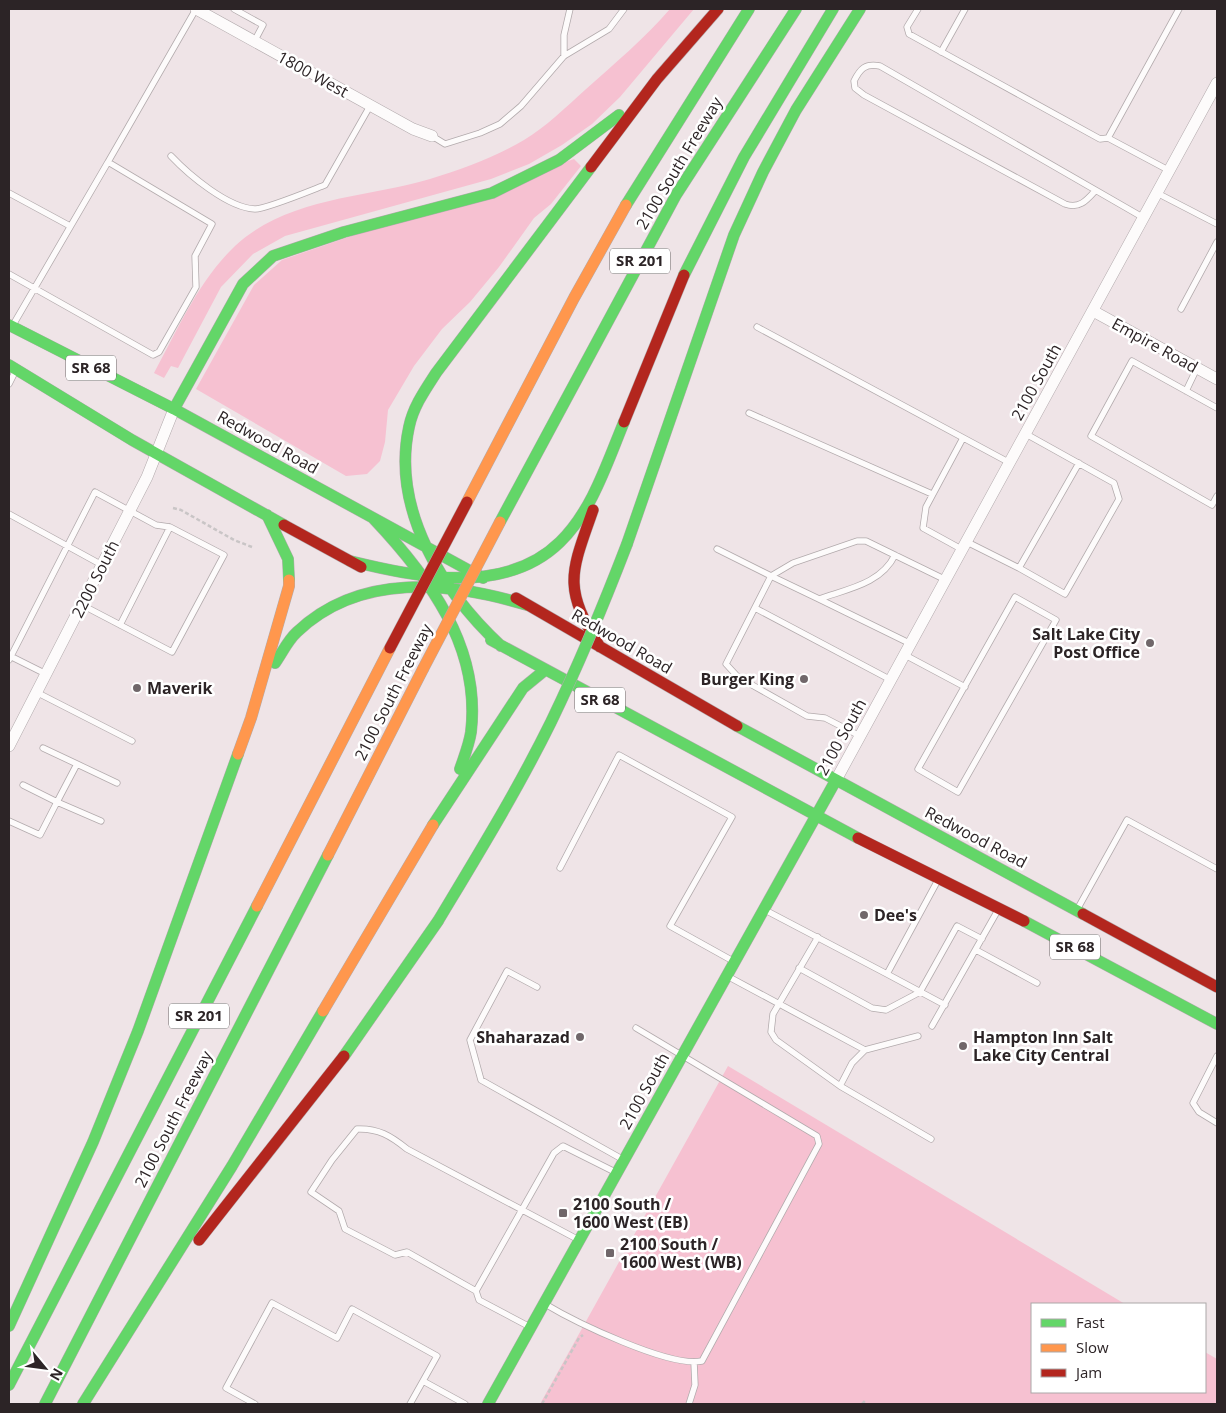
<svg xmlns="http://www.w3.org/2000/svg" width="1226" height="1413" font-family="'Open Sans',sans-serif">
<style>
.green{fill:#f6c1d1}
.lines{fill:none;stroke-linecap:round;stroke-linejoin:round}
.lane-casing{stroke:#b2aaac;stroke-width:7}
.street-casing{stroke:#b2aaac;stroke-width:12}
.fast-casing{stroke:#b2aaac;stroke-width:12}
.slow-casing{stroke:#b2aaac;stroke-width:12}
.jam-casing{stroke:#b2aaac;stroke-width:12}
.path{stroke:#c9c5c6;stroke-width:2.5;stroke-dasharray:4 2.5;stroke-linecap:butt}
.lane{stroke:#fdfbfb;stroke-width:5.5}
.street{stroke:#fdfbfb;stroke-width:11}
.fast{stroke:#63d668;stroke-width:11}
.slow{stroke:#ff974d;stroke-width:11}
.jam{stroke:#b3261e;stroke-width:11}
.fast-bridge-casing{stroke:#b2aaac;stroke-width:12;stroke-linecap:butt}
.slow-bridge-casing{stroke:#b2aaac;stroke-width:12;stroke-linecap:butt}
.jam-bridge-casing{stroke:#b2aaac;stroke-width:12;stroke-linecap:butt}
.fast-bridge{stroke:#63d668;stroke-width:11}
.slow-bridge{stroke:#ff974d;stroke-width:11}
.jam-bridge{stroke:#b3261e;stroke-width:11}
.poi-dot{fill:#70676a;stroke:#fff;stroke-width:2}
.labels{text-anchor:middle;stroke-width:5;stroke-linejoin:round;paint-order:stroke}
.shield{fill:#fff;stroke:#6b6667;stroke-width:1}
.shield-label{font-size:15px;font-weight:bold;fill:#2c2426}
.street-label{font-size:16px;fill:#2c2426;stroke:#fff}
.poi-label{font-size:16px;font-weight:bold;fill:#2c2426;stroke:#fff;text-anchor:start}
</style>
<rect width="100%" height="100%" fill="#efe4e7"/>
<path class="green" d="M 670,9 L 694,9 L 620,97 L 592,124 L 562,145 L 529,164 L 491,179 L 285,236 L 253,254 L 221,287 L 178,368 L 171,366 L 164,378 L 154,373 C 178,329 199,280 235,246 C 288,197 365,198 430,179 C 462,169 495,157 524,140 C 546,127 566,107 585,90 C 614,64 645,38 670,9 Z
M 574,159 L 581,166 L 551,204 L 534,218 L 499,267 L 470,302 L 442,329 L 414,366 L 388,410 L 385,442 L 380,461 L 367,474 L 346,476 L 196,389 L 254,285 L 282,260 Z
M 728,1066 L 1125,1304 L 1032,1304 L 1032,1392 L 1205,1392 L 1205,1352 L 1217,1359 L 1217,1404 L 540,1404 Z"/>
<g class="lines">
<g class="lane-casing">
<path id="lane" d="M 234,9 L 263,25 L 254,42
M 918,9 L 907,27 L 909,34 L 1100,139 L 1108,138 L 1179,9
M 941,52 L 965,9
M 564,56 L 564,35 L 570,9
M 432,136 L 445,144 L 480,133 L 500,124 L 521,106 L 564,56 L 609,29 L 624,9
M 1108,138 L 1170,171
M 171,156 C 189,175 228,208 255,209 C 266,209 312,190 325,185 L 370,106
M 1095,191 C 1086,201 1079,209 1065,204 L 864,95 L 855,88 L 854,81 C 860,69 865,63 880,66 L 1144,218
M 9,193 L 70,226
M 1157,193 L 1217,224
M 9,274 L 153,355 L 159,352 L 196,287 L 195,256 L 212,224 L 108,162 L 196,9
M 1181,309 L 1217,242
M 13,325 L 108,162
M 757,327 L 1010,463
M 9,384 L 15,372
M 1186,391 L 1197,368
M 1217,408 L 1132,361 L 1091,436 L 1212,505 L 1217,496
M 749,413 L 932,494
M 9,514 L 102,565
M 967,542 L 1019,568 L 1065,594 L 1119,499 L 1114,483 L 1026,434
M 717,549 L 771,576 L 793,563 L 857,541 L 866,541 L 946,580
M 963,550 L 923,528 L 926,507 L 963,438
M 895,555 C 881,584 847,589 819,599 L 911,644
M 1019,568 L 1079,463
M 1015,597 L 1056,620 L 958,792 L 918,769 Z
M 819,599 L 771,576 L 726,664 L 738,677 L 807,716 L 825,718 L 860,736
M 755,608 L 891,680
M 120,625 L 170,527
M 905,655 L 965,687
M 10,656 L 46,674
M 9,660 L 95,492 L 156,525 L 170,527 L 224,555 L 172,652 L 82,605
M 36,692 L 132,741
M 43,748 L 77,764
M 23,785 L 57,802 L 77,764 L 117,783
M 9,821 L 40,835 L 57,802 L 101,821
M 560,868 L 619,755 L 732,817 L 670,926 L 733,961
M 1078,908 L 1127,820 L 1217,869
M 765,910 L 887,974 L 938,880
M 818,937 L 773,1014 L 771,1032 L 776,1040 L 840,1086
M 976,950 L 1037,983
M 799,968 L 872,1008 L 886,1010 L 920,992 L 957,926 L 982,939
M 887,974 L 945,1005
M 729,977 L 865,1050
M 537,987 L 507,971 L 470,1040 L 481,1080 L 622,1159
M 932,1026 L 998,910
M 918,1036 L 865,1050 L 852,1063 L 840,1086 L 931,1139
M 1217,1056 L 1193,1103 L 1199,1112 L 1217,1123
M 476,1291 L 407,1252 L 395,1255 L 345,1229 L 339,1211 L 311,1192 L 332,1160 L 357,1129 C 378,1128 391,1136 407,1149 L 577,1239
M 545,1304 C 575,1322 670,1368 702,1361 L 819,1144 L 817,1136 L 636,1028
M 530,1327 L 479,1300 L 476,1291 L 554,1153 L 563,1146 L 615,1172
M 423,1381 L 465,1404
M 255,1404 L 226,1388 L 272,1303 L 337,1338 L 352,1309 L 437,1356 L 410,1404
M 689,1404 L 695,1385 L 694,1362"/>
</g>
<g class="street-casing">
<path id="street" d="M 196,9 L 413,129 L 432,136
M 1093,311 L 1217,379
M 9,746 L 147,477 L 174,409
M 836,780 L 1217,83"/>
</g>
<g class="fast-casing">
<path id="fast" d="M 626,205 L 749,9
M 684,275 L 744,157 L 833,9
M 9,325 L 174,409 L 483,578
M 9,365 L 132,440 L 284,525
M 174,409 L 243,284 L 273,256 L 344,232 L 492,193 L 559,160 L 619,115
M 267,515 L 288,559 L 289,580
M 373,518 C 429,577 481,647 471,732 C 469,745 464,757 460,769
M 500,522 L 676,195 L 796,9
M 627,544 L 734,235 L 763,172 L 796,110 L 860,9
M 350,561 C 416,577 505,596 560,542 C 592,511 607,463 624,422
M 491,640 L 858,838
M 501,646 C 443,592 391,510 409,427 C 413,407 425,390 436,373 L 591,167
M 275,663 C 282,653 288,640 297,632 C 360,572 450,582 527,605
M 737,726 L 1083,914
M 433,825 L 523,688 L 545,670
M 1024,921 L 1217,1024
M 344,1056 L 438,921
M 9,1326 L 93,1142 L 138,1031 L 238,754
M 9,1385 L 257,906
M 45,1404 L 328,855
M 83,1404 L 232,1166 L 323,1011
M 488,1404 L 836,780"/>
</g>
<g class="slow-casing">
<path id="slow" d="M 467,502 L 574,298 L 626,205
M 238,754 L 251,718 L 289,586 L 289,580
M 328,855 L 423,669
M 257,906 L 390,648
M 323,1011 L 433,825"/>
</g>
<g class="jam-casing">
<path id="jam" d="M 591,167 L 657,79 L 718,9
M 624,422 L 684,275
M 593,510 C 571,573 562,587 600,647
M 284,525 L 361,567
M 516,598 L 737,726
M 858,838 L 1024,921
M 1083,914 L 1217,987
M 199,1240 L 344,1056"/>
</g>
<path class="path" d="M 173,508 L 181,510 L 234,540 L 252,547
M 542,1404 L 579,1338 L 583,1335
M 862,1404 L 866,1400"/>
<use href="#lane" class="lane"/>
<use href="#street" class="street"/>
<use href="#fast" class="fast"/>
<use href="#slow" class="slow"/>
<use href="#jam" class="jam"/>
<g class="fast-bridge-casing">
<path id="fast-bridge" d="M 438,921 C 477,856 517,791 551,722 C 579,664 604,604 627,544"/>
</g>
<g class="slow-bridge-casing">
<path id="slow-bridge" d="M 423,669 L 500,522"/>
</g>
<g class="jam-bridge-casing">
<path id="jam-bridge" d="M 390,648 L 467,502"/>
</g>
<use href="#fast-bridge" class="fast-bridge"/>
<use href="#slow-bridge" class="slow-bridge"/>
<use href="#jam-bridge" class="jam-bridge"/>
</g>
<g class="poi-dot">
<circle cx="1150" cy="643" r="5"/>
<circle cx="804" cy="679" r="5"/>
<circle cx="137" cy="688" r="5"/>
<circle cx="864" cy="915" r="5"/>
<circle cx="580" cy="1037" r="5"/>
<circle cx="963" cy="1046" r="5"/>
<rect x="558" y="1208" width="10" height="10" rx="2.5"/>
<rect x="605" y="1248" width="10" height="10" rx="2.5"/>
</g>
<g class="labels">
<g class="shield">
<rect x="610" y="248.5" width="60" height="25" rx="4"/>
<rect x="66" y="355.5" width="50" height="25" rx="4"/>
<rect x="575" y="687.5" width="50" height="25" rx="4"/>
<rect x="1050" y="934.5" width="50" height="25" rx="4"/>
<rect x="169" y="1003.5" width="60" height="25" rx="4"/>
</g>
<g class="shield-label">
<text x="640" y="266">SR 201</text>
<text x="91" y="373">SR 68</text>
<text x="600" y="705">SR 68</text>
<text x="1075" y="952">SR 68</text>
<text x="199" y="1021">SR 201</text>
</g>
<g class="street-label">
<text transform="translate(313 74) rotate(29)" y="6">1800 West</text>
<text transform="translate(679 163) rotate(-59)" y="6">2100 South Freeway</text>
<text transform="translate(1155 345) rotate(29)" y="6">Empire Road</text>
<text transform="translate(1036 382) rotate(-61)" y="6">2100 South</text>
<text transform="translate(268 442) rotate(29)" y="6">Redwood Road</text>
<text transform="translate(95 579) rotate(-63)" y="6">2200 South</text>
<text transform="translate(622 641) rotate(30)" y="6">Redwood Road</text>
<text transform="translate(393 692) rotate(-63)" y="6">2100 South Freeway</text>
<text transform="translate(841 737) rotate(-61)" y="6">2100 South</text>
<text transform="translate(976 837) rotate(28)" y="6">Redwood Road</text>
<text transform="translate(644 1091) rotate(-61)" y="6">2100 South</text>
<text transform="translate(173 1119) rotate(-63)" y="6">2100 South Freeway</text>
</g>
<g class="poi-label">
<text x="1140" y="640" text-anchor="end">Salt Lake City<tspan x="1140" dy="18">Post Office</tspan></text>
<text x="794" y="685" text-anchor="end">Burger King</text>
<text x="147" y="694">Maverik</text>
<text x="874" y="921">Dee's</text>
<text x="570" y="1043" text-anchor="end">Shaharazad</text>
<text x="973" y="1043">Hampton Inn Salt<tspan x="973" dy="18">Lake City Central</tspan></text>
<text x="573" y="1210">2100 South /<tspan x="573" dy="18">1600 West (EB)</tspan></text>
<text x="620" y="1250">2100 South /<tspan x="620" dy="18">1600 West (WB)</tspan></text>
</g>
</g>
<rect width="1226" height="1413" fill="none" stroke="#2c2426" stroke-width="20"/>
<rect x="1031" y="1303" width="175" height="90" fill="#ffffff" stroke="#aba7a8"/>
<rect x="1041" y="1319" width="25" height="8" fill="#63d668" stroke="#aba7a8"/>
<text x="1076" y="1328" font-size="15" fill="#2c2426">Fast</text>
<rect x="1041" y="1344" width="25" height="8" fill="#ff974d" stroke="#aba7a8"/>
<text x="1076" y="1353" font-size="15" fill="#2c2426">Slow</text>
<rect x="1041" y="1369" width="25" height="8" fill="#b3261e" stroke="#aba7a8"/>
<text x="1076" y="1378" font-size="15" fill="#2c2426">Jam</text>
<g transform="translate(45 1368) rotate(119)" stroke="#ffffff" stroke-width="4" paint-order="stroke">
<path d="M0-4L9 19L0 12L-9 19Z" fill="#2c2426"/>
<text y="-8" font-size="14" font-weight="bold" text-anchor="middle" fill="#2c2426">N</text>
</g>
</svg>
